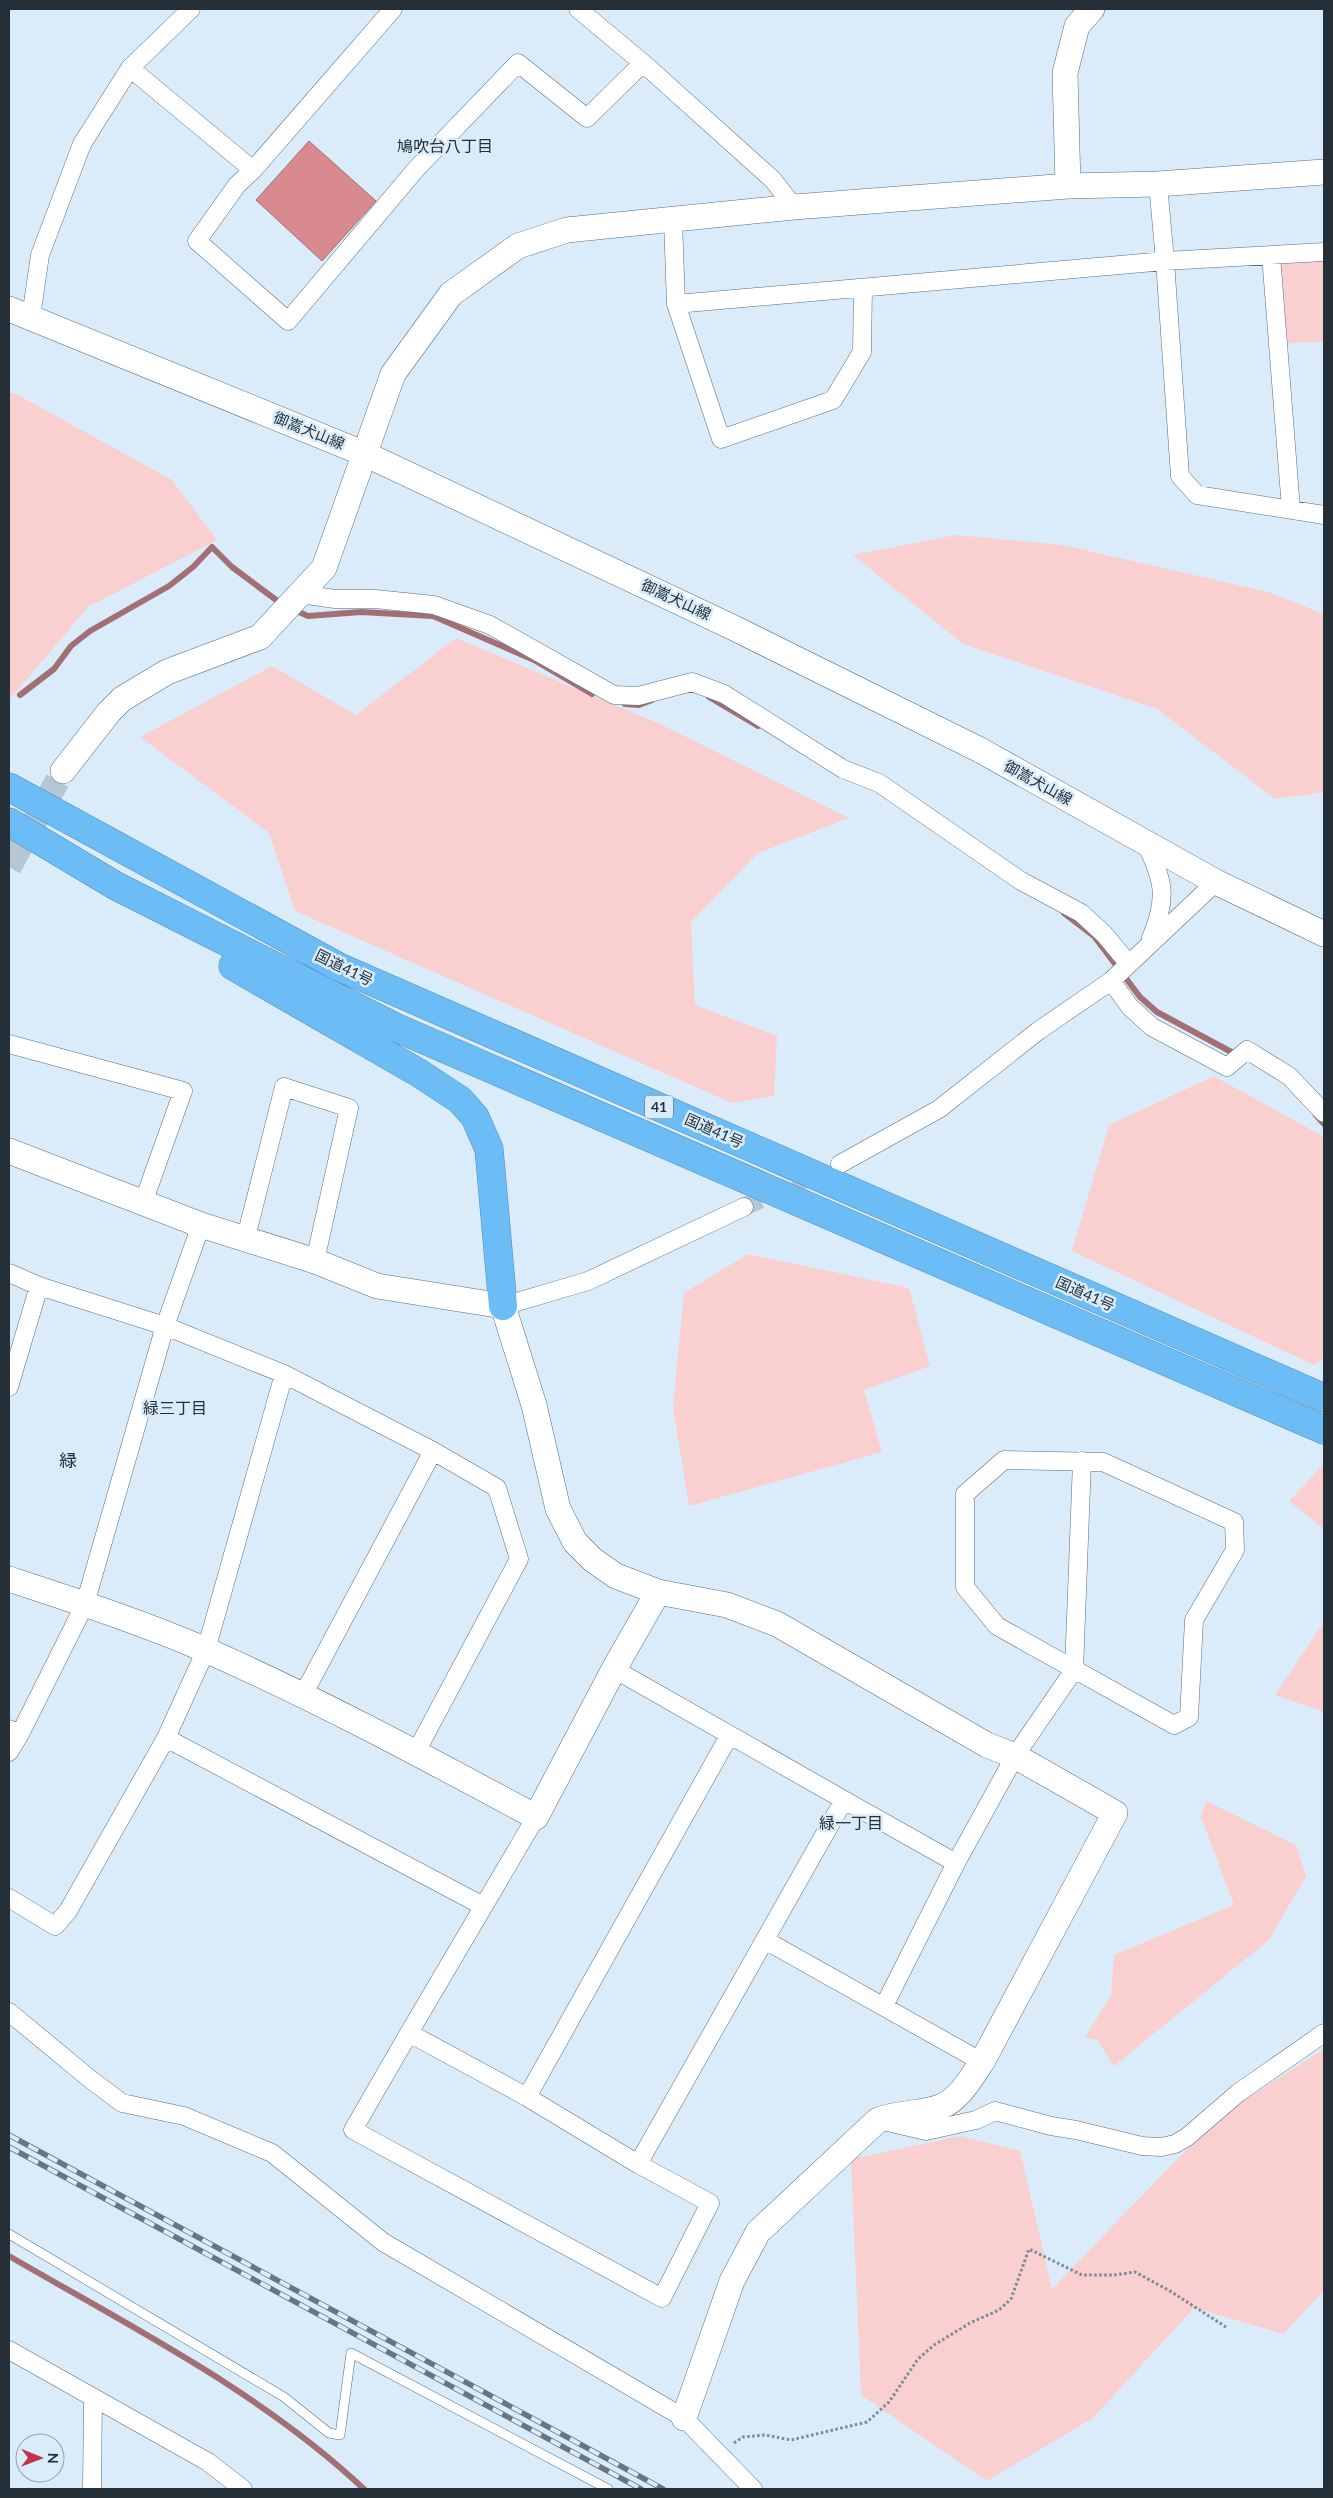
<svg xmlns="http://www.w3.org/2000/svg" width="1333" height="2498" font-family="Lato,'Noto Sans JP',sans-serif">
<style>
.green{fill:#f9cfd0}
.water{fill:#d88a8e;stroke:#a26f74}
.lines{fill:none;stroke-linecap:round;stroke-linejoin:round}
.stream{stroke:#a26f74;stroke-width:6}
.street-tunnel{stroke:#b6c6d3;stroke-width:18;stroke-dasharray:18 9;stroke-linecap:butt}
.secondary-tunnel{stroke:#b6c6d3;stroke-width:25;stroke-dasharray:25 12;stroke-linecap:butt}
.lane-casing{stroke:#546f83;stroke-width:10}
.street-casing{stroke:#546f83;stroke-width:19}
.secondary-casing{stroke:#546f83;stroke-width:26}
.highway-casing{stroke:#538bb4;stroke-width:29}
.path{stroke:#7b8a95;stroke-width:3;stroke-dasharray:2.5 2.5;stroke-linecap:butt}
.lane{stroke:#fff;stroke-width:9}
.street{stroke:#fff;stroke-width:18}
.secondary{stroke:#fff;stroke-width:25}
.highway{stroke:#6cbdf6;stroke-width:28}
.rail-casing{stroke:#687681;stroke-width:5.5}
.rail{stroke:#daecfa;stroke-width:4;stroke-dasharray:11;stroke-linecap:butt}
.labels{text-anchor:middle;stroke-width:5;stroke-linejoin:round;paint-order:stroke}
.shield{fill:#daecfa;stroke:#5b6872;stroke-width:1}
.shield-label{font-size:14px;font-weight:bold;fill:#242f38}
.street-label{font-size:15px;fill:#242f38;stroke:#daecfa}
.neighbourhood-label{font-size:16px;fill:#242f38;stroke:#daecfa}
.quarter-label{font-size:18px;fill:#242f38;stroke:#daecfa}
</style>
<rect width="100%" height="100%" fill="#daecfa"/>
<path class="green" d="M 1324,252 L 1324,342 L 1278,343 L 1271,255 Z
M 9,393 L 16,394 L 172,480 L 217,540 L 88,607 L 11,698 L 9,697 Z
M 956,535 L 1062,545 L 1268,592 L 1324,614 L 1324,792 L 1275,799 L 1157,709 L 963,644 L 853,555 Z
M 456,638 L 660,724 L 849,818 L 758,853 L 691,922 L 695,1005 L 777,1036 L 774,1096 L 732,1103 L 295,911 L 269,833 L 140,737 L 272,666 L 356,715 Z
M 1214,1076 L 1324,1137 L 1324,1357 L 1314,1365 L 1072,1251 L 1109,1125 Z
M 748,1254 L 909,1288 L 930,1366 L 864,1390 L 882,1452 L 689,1506 L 673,1407 L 684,1293 Z
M 1324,1464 L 1324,1529 L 1289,1501 Z
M 1324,1622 L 1324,1712 L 1275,1695 Z
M 1206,1801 L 1296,1845 L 1306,1876 L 1269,1940 L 1114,2066 L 1097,2040 L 1085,2037 L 1111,1996 L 1114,1955 L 1234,1905 L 1201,1817 Z
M 1324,2049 L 1324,2290 L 1284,2334 L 1194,2308 L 1093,2418 L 987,2481 L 861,2395 L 851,2159 L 961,2136 L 1020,2151 L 1052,2289 L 1186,2150 L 1237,2105 Z"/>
<path class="water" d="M 309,141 L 376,201 L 322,261 L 256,200 Z"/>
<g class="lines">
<path class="stream" d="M 292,609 L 308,616 L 361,612 L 433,616 L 534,660 L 592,694 L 577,684
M 20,695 L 54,669 L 71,646 L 90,631 L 169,586 L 193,567 L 212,547 L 232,567 L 283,605
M 709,697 L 758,726
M 625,704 L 639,705 L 652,700
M 1064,913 L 1094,936 L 1140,997 L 1157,1012 L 1237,1055
M 1316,1115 L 1324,1124
M 9,2256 C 131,2327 261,2392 364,2489"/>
<path class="street-tunnel" d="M 744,1207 L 819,1173"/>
<path class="secondary-tunnel" d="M 9,867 L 63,771"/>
<g class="lane-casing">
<path id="lane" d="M 9,2234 L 284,2397 L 329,2433 L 340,2435 L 351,2353 L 608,2489"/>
</g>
<g class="street-casing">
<path id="street" d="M 393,9 L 253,170 L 237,185 L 197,241 L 288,321 L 417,168 L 518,63 L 587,118 L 643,63
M 578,9 L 643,63 L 773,180 L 794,207
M 130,68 L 253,170
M 1158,184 L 1165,261 L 1180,476 L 1197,495 L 1324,515
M 673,220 L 676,304 L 1165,261 L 1324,252
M 1271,255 L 1291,509
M 676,304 L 721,439 L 833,400 L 862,352 L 863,288
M 31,317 L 40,255 L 82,144 L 130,68 L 191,9
M 300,594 L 335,599 L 375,599 L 434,605 L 490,625 L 614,695 L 638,696 L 692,682 L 724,694 L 843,769 L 879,783 L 1021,881 L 1081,913 L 1104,934 L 1128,963
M 1145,842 C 1164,880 1168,898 1151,938
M 1111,981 L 1130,1007 L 1152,1027 L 1227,1067 L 1247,1050 L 1289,1076 L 1324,1113
M 9,1044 L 183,1091 L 143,1203
M 840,1164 L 939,1109 L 1038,1031 L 1111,981 L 1216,882
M 246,1237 L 284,1087 L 349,1108 L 315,1261
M 9,1273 L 39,1286 L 165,1326 L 284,1374 L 433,1451 L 497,1488 L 519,1559 L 416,1752
M 503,1306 L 588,1281 L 744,1207
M 9,1387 L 39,1286
M 1004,1460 L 1103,1462 L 1234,1522 L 1235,1550 L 1194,1620 L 1189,1717 L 1174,1725 L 997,1626 L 965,1587 L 965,1494 Z
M 303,1695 L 433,1451
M 20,1734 L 85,1604 L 165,1326 L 201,1225
M 166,1738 L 483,1906
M 9,1752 L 20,1734 L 9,1729
M 844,1800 L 956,1863
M 536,1817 L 409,2033 L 527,2097 L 638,2164 L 844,1800 L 614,1669
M 9,1898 L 55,1926 L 68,1911 L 166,1738 L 206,1650 L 284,1374
M 765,1940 L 982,2062
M 884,2006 L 956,1863 L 1015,1756 L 1074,1670 L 1082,1461
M 9,2012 L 90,2079 L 122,2103 L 184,2116 L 272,2153 L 383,2242 L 684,2418 L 753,2489
M 409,2033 L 353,2130 L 662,2298 L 710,2203 L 638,2164
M 527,2097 L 729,1736
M 883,2121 L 926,2131 L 976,2120 L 995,2111 L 1051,2126 L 1076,2130 L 1142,2146 L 1161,2147 L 1175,2144 L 1187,2137 L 1238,2093 L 1324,2033
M 9,2350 L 208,2462 L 243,2489
M 92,2489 L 93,2398"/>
</g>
<g class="secondary-casing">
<path id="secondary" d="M 1068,186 L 1065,73 L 1077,26 L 1092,9
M 9,309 L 365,454 L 732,627 L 980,750 L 1216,882 L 1324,934
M 63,771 L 109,712 L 122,699 L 167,672 L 260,637 L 324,568 L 393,374 L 451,294 L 518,246 L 567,230 L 794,207 L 1068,186 L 1158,184 L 1324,172
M 9,1151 L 201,1225 L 315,1261 L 377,1286 L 503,1306 L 534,1405 L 558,1509 L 575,1542 L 593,1560 L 616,1576 L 658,1592 L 727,1605 L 777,1624 L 987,1745 L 1015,1756 L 1115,1813 L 982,2062 C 971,2078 959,2100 940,2107 C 924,2114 898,2112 878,2120 L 758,2232 L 732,2281 L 684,2418
M 9,1579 C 76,1601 144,1623 208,1651 C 321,1701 428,1759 536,1817 L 614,1669 L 658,1592"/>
</g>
<g class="highway-casing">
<path id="highway" d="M 9,787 L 339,967 L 1324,1398
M 9,822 L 116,886 L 397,1028 L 1324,1430
M 233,966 L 419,1073 L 460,1100 L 475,1117 L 489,1149 L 503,1306"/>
</g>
<path class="path" d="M 734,2443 L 743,2437 L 765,2435 L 791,2440 L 867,2422 L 889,2402 L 918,2359 L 934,2345 L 970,2323 L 999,2310 L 1011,2299 L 1029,2249 L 1082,2275 L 1114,2275 L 1135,2272 L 1170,2291 L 1226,2327"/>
<use href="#lane" class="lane"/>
<use href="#street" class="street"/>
<use href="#secondary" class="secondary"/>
<use href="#highway" class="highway"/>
<g class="rail-casing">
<path id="rail" d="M 9,2135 L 663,2489
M 9,2147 L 641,2489"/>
</g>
<use href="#rail" class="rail"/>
</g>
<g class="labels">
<rect class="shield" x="645" y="1095.5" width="28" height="23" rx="4"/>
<g class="shield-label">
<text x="659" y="1112">41</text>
</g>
<g class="street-label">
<text transform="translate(309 431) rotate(22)" y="5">御嵩犬山線</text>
<text transform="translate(676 600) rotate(25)" y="5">御嵩犬山線</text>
<text transform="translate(1038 783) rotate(29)" y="5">御嵩犬山線</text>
<text transform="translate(344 968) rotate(26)" y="5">国道41号</text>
<text transform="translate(714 1131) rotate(24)" y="5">国道41号</text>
<text transform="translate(1085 1294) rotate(24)" y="5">国道41号</text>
</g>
<g class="neighbourhood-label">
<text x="445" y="152">鳩吹台八丁目</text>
<text x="175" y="1414">緑三丁目</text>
<text x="851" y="1829">緑一丁目</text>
</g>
<g class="quarter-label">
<text x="68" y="1467">緑</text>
</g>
</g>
<rect width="1333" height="2498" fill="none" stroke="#242f38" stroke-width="20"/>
<g transform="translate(40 2458) rotate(91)"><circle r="24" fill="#daecfa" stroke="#91a0ac"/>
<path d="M0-4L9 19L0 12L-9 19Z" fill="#c23149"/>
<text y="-8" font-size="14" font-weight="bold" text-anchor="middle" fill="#242f38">N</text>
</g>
</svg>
